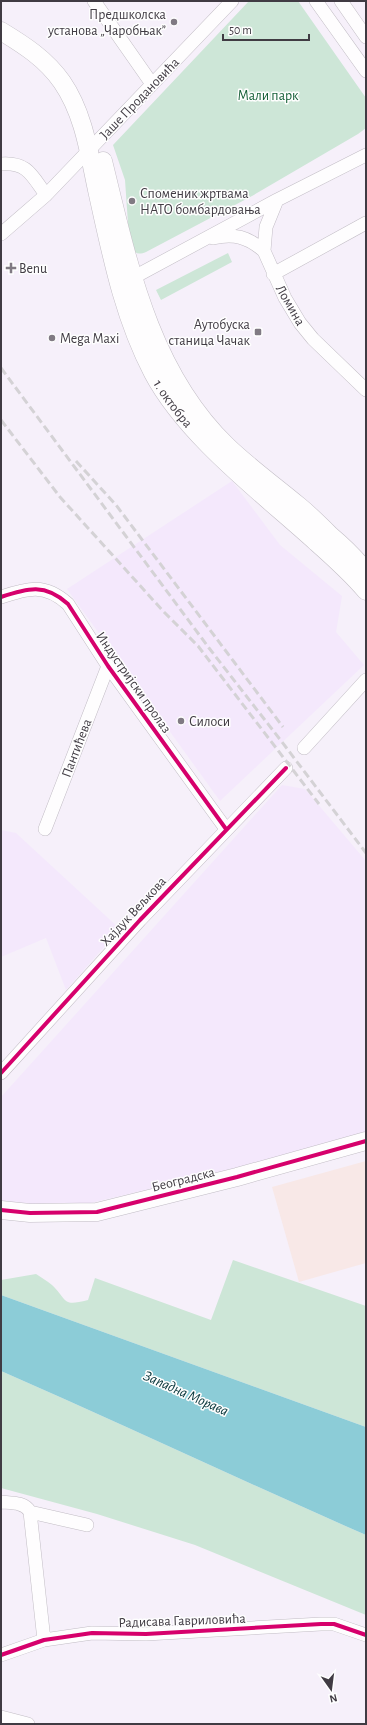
<svg xmlns="http://www.w3.org/2000/svg" width="367" height="1725" font-family="'Alegreya Sans',sans-serif">
<style>
.commercial{fill:#f8e8e7}
.built{fill:#f4e8fc}
.green{fill:#cde6d7}
.water{fill:#8cccd7}
.lines{fill:none;stroke-linecap:round;stroke-linejoin:round}
.street-casing{stroke:#c2bdc5;stroke-width:14}
.secondary-casing{stroke:#c2bdc5;stroke-width:19}
.street{stroke:#fefdfe;stroke-width:13}
.secondary{stroke:#fefdfe;stroke-width:18}
.rail{stroke:#d4d2d5;stroke-width:3;stroke-dasharray:8 4;stroke-linecap:butt}
.cycleway-casing{stroke:#fefefe;stroke-width:6}
.cycleway{stroke:#d6006c;stroke-width:4}
.poi-dot{fill:#807a83;stroke:#fefefe;stroke-width:1.5}
.labels{text-anchor:middle;stroke-width:3;stroke-linejoin:round;paint-order:stroke}
.poi-label{font-size:14px;fill:#403b43;stroke:#fefefe;text-anchor:start}
.park-label{font-size:14px;fill:#166038;stroke:#fefefe}
.street-label{font-size:14px;fill:#403b43;stroke:#fefefe}
.water-label{font-size:15px;font-style:italic;fill:#053439;stroke:#fefefe}
</style>
<rect width="100%" height="100%" fill="#f6f0fa"/>
<path class="commercial" d="M 366,1161 L 366,1263 L 299,1282 L 272,1187 Z"/>
<path class="built" d="M 232,481 L 280,545 L 342,596 L 336,632 L 364,665 L 220,801 L 67,589 Z
M 282,785 L 305,789 L 366,861 L 366,1133 L 217,1173 L 86,1204 L 25,1207 L 1,1202 L 1,1097 Z
M 1,830 L 16,833 L 120,929 L 66,990 L 46,938 L 1,957 Z"/>
<path class="green" d="M 249,1 L 298,1 L 366,98 L 366,128 L 358,134 L 252,196 L 146,252 C 134,257 131,249 129,238 L 125,180 L 113,145 Z
M 228,253 L 232,262 L 161,300 L 156,290 Z
M 233,1260 L 366,1306 L 366,1427 L 1,1295 L 1,1280 L 36,1274 C 41,1277 47,1281 52,1285 C 68,1300 61,1307 88,1300 L 95,1278 L 211,1320 Z
M 1,1371 C 123,1424 244,1482 366,1535 L 366,1615 L 195,1545 L 97,1514 L 1,1488 Z"/>
<path class="water" d="M 1,1295 L 366,1427 L 366,1535 C 244,1482 123,1424 1,1371 Z"/>
<g class="lines">
<g class="street-casing">
<path id="street" d="M 94,1 L 152,84
M 316,1 L 366,71
M 341,1 L 366,37
M 1,164 C 28,162 32,176 46,195
M 277,200 L 266,227 L 264,251 L 285,298 L 300,323 L 313,339 L 366,390
M 1,234 L 46,195 L 232,1
M 213,238 C 234,233 248,237 264,251
M 273,274 L 366,223
M 125,282 L 277,200 L 366,155
M 1,597 C 28,588 45,583 68,604 L 108,666 L 226,829
M 304,748 L 366,680
M 45,829 L 108,666
M 1,1073 L 140,920 L 286,768
M 1,1502 C 11,1503 25,1502 30,1512 L 87,1525
M 30,1512 L 44,1640
M 1,1655 L 44,1640 L 92,1633 L 146,1634 L 321,1624 L 334,1624 L 366,1635
M 1,1717 L 28,1724"/>
</g>
<g class="secondary-casing">
<g id="secondary">
<path id="s1" d="M 1,31 C 24,45 46,59 62,82 C 84,114 89,153 97,190 C 111,253 123,316 153,373 C 187,437 262,493 316,542 C 334,558 351,573 366,591"/>
<path d="M 103,161 C 128,262 149,371 227,446 C 250,468 275,486 299,506 C 310,515 320,525 330,535 C 343,546 356,558 366,572"/>
<path d="M 1,1210 L 30,1213 L 97,1212 L 237,1177 L 366,1141"/>
</g>
</g>
<use href="#street" class="street"/>
<use href="#secondary" class="secondary"/>
<path class="rail" d="M 1,368 L 209,648 L 282,742 L 366,853
M 1,420 L 60,497 L 163,611 L 198,646 L 319,804
M 76,461 L 116,505 L 283,727"/>
<g class="cycleway-casing">
<path id="cycleway" d="M 1,597 C 28,588 45,583 68,604 L 108,666 L 226,829
M 1,1073 L 140,920 L 286,768
M 1,1210 L 30,1213 L 97,1212 L 237,1177 L 366,1141
M 1,1655 L 44,1640 L 92,1633 L 146,1634 L 321,1624 L 334,1624 L 366,1635"/>
</g>
<use href="#cycleway" class="cycleway"/>
</g>
<g class="poi-dot">
<circle cx="174" cy="22" r="4"/>
<circle cx="132" cy="201" r="4"/>
<path d="M9 262h4v4h4v4h-4v4h-4v-4h-4v-4h4z"/>
<rect x="254" y="328" width="8" height="8" rx="2"/>
<circle cx="52" cy="338" r="4"/>
<circle cx="181" cy="721" r="4"/>
</g>
<g class="labels">
<g class="poi-label">
<text x="166" y="19" text-anchor="end">Предшколска<tspan x="166" dy="16">установа „Чаробњак”</tspan></text>
<text x="140" y="198">Споменик жртвама<tspan x="140" dy="16">НАТО бомбардовања</tspan></text>
<text x="19" y="273">Benu</text>
<text x="250" y="329" text-anchor="end">Аутобуска<tspan x="250" dy="16">станица Чачак</tspan></text>
<text x="60" y="343">Mega Maxi</text>
<text x="189" y="726">Силоси</text>
</g>
<g class="park-label">
<text x="268" y="100">Мали парк</text>
</g>
<g class="street-label">
<text transform="translate(139 98) rotate(-46)" y="5">Јаше Продановића</text>
<text transform="translate(291 305) rotate(60)" y="5">Ломина</text>
<text dy="5" stroke="none"><textPath href="#s1" startOffset="423">1. октобра</textPath></text>
<text transform="translate(134 682) rotate(55)" y="5">Индустријски пролаз</text>
<text transform="translate(76 748) rotate(-69)" y="5">Пантићева</text>
<text transform="translate(133 911) rotate(-47)" y="5">Хајдук Вељкова</text>
<text transform="translate(183 1179) rotate(-14)" y="5">Београдска</text>
<text transform="translate(182 1620) rotate(-2)" y="5">Радисава Гавриловића</text>
</g>
<g class="water-label">
<text transform="translate(186 1393) rotate(24)" y="5">Западна Морава</text>
</g>
</g>
<rect width="367" height="1725" fill="none" stroke="#403b43" stroke-width="4"/>
<g transform="translate(331 1689) rotate(166)" stroke="#fefefe" stroke-width="3" paint-order="stroke">
<path d="M0-3L7 15L0 10L-7 15Z" fill="#403b43"/>
<text y="-6" font-size="11" font-weight="bold" text-anchor="middle" fill="#403b43">N</text>
</g>
<path d="M223 34v6h86v-6" fill="none" stroke="#403b43" stroke-width="2"/>
<text x="229" y="34" font-size="12" fill="#403b43" stroke="#fefefe" stroke-width="3" paint-order="stroke">50 m</text>
</svg>
